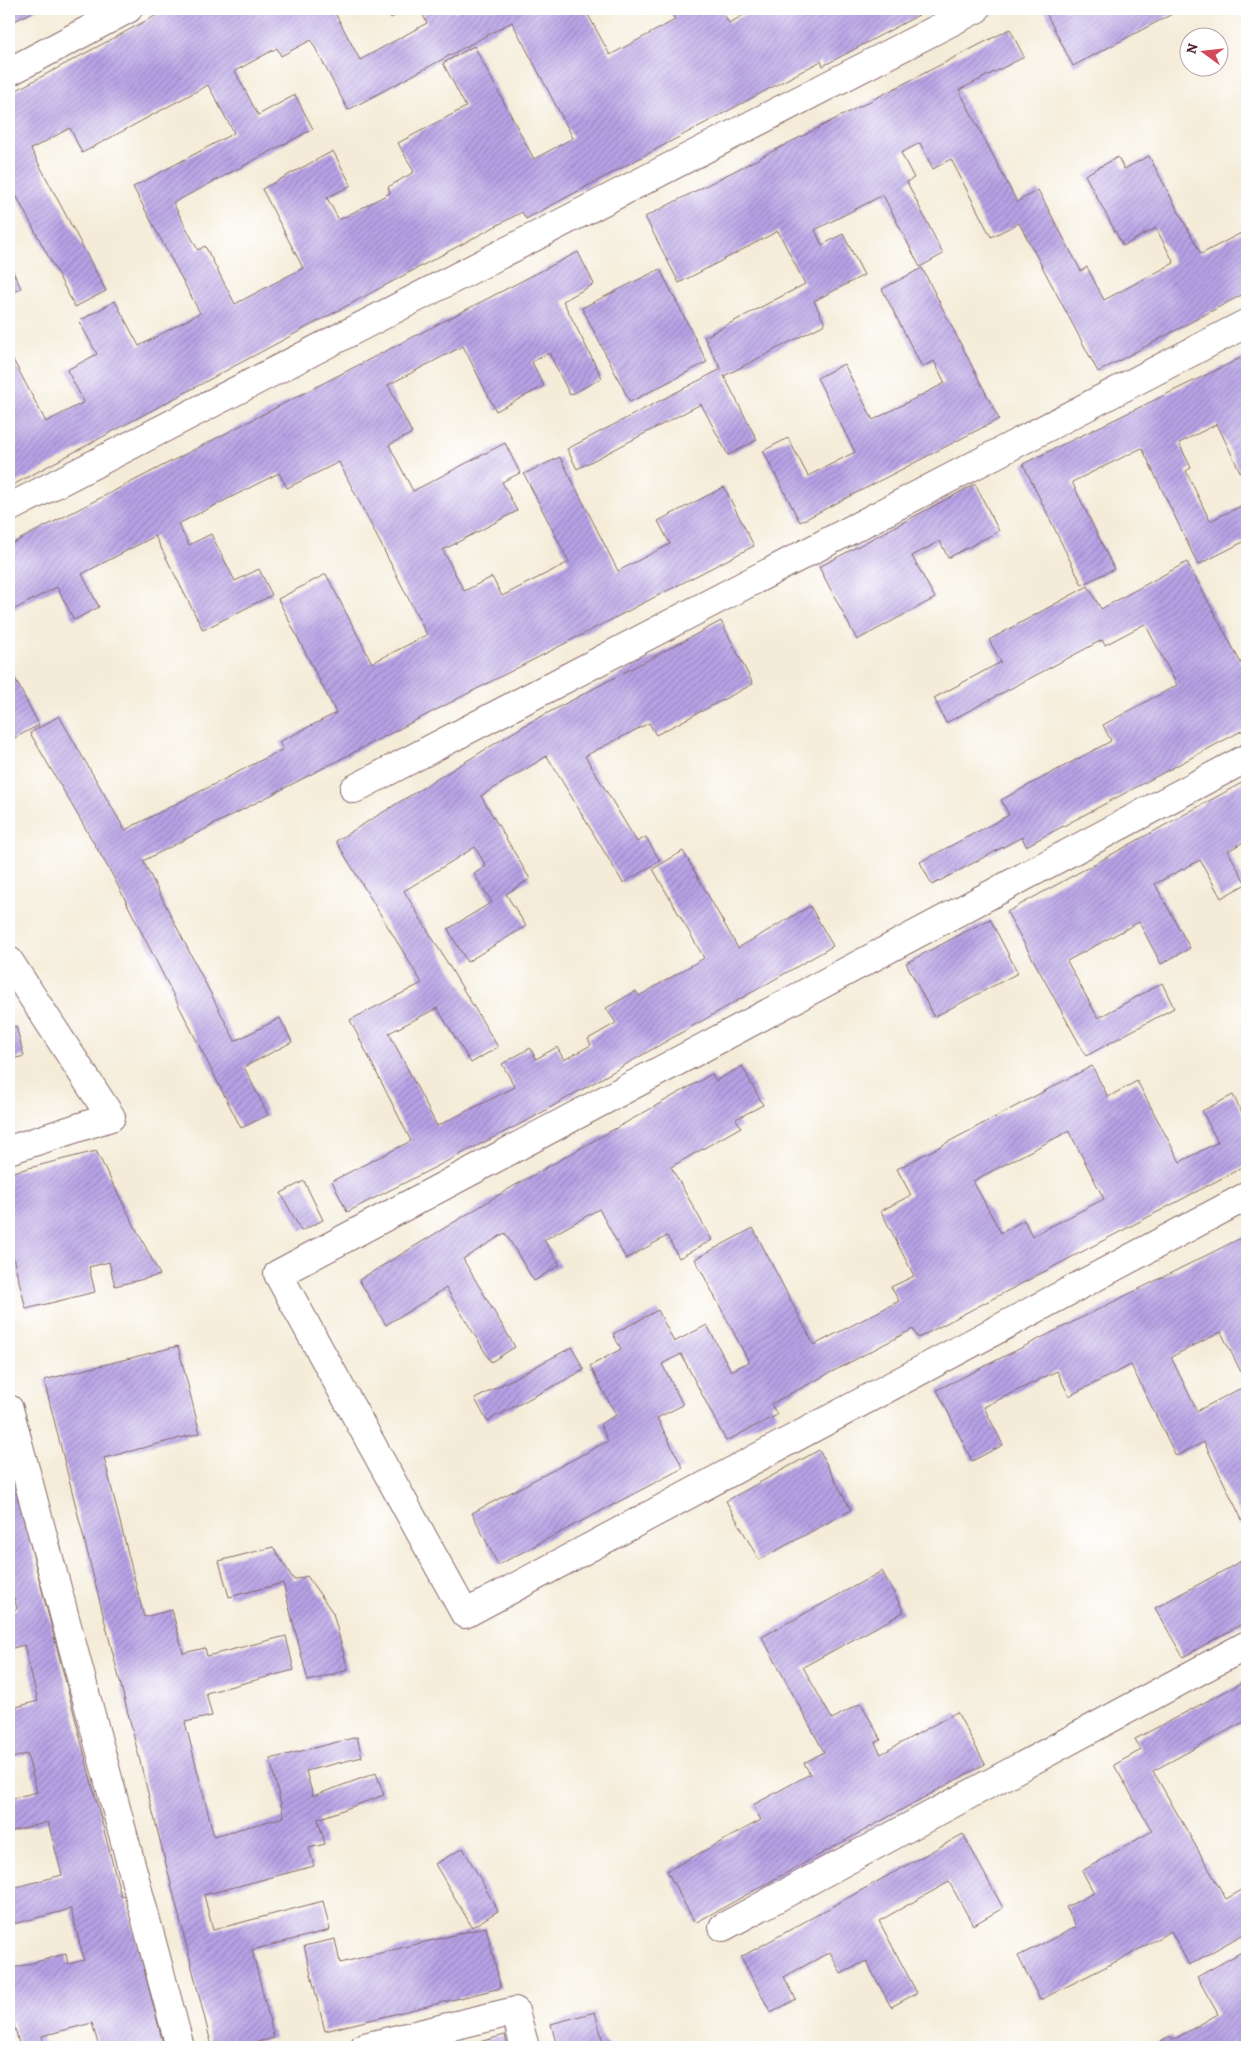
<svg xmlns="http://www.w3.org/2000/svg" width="1256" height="2056" font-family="Alegreya,serif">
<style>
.building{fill:url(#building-hatch);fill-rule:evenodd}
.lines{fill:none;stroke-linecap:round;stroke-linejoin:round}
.street-casing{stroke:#866768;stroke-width:30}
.street{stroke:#fff;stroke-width:28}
</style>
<defs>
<pattern id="building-hatch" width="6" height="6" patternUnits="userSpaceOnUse" patternTransform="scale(1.25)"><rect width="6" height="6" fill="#b7a2e6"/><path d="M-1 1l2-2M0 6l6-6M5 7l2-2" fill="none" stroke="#9783bb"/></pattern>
</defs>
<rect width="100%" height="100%" fill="#fff"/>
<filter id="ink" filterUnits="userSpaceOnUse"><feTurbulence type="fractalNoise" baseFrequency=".02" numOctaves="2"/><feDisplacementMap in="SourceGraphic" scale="10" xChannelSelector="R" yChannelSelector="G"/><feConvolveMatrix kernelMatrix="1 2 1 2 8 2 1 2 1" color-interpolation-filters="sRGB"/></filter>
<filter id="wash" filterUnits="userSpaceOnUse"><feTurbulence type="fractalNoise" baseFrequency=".0096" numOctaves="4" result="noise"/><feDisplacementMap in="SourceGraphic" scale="20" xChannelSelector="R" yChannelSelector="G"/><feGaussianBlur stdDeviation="1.12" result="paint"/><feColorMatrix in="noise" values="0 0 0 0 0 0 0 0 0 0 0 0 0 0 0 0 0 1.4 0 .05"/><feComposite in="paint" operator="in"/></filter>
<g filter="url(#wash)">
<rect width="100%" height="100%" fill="#f4ecd8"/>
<g id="blocks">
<path class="building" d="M 9,9 L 38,9 L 9,24 Z
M 168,9 L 333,9 L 360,60 L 427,23 L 420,9 L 453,9 L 455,12 L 461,9 L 585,9 L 610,55 L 675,20 L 669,9 L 721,9 L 729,23 L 755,9 L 930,9 L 823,66 L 821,61 L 526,219 L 522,212 L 9,487 L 9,352 L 46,422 L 84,402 L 67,370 L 97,354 L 79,321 L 115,301 L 139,346 L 200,313 L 133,187 L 234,133 L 208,85 L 82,153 L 70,128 L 31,149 L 106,291 L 75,307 L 9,182 L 9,94 ZM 512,22 L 573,138 L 534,159 L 474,46 L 443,63 L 466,107 L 398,143 L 414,172 L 388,187 L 390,193 L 339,220 L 327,198 L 351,185 L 333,151 L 262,189 L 303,268 L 235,304 L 205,246 L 198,250 L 173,203 L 313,129 L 295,95 L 258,115 L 235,71 L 277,48 L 281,56 L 311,40 L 348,110 Z
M 386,9 L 408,9 L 391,18 Z
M 1049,9 L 1172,9 L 1174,13 L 1073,66 L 1045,11 Z
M 1010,29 L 1024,57 L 959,90 L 1017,202 L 1038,190 L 1081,271 L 1087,267 L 1104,300 L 1174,263 L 1156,228 L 1123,246 L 1085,175 L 1118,157 L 1124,169 L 1149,156 L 1201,254 L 1247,230 L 1247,292 L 1098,372 L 1019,223 L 991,237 L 951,159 L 933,169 L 920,143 L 901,153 L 914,178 L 907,182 L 943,254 L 920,267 L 883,195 L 815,230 L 822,245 L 843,234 L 864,275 L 814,301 L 825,324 L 724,376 L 757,440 L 728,455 L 701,404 L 577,469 L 567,449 L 721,369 L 704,337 L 805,284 L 778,231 L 679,283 L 645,217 Z
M 578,252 L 594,284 L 563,301 L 602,378 L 570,395 L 549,353 L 532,362 L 544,386 L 496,411 L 463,346 L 388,385 L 412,433 L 389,445 L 413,491 L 505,443 L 520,473 L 502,482 L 517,511 L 443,550 L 464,591 L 492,577 L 502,596 L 569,562 L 524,474 L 560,457 L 618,571 L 670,544 L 658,521 L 724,487 L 754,546 L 143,861 L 235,1041 L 280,1018 L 292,1042 L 244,1067 L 268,1115 L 241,1128 L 113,876 L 30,733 L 59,716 L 125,830 L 283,749 L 279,742 L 336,713 L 278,599 L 326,574 L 372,663 L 427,635 L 339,462 L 287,488 L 279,473 L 178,524 L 189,545 L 211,534 L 235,581 L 259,569 L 272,595 L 203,630 L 155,536 L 82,574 L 99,607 L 74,620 L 57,587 L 9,612 L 9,545 Z
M 9,264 L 21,288 L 9,295 Z
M 922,268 L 999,419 L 800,522 L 763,451 L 788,438 L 808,476 L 855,452 L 817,378 L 844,364 L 873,420 L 945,383 L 934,361 L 922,367 L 882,289 Z
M 660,269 L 707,362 L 630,402 L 582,308 Z
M 1247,355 L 1247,486 L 1217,424 L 1179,443 L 1191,468 L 1186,471 L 1210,521 L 1247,503 L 1247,540 L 1198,565 L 1142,448 L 1072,482 L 1114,569 L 1082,585 L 1023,464 Z
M 975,484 L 999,531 L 948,558 L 940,541 L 912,556 L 935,598 L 857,640 L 819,567 Z
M 1187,562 L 1242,665 L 1247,662 L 1247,728 L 1026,846 L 1022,837 L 932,885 L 920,862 L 1009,815 L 1001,800 L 1111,741 L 1103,725 L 1177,685 L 1145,624 L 1105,645 L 1102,640 L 946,723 L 934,698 L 1001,662 L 989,640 L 1088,586 L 1101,609 Z
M 721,621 L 753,684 L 656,735 L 649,723 L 585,756 L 637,842 L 646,837 L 660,861 L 623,883 L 547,756 L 481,796 L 530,879 L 506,894 L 526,926 L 467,962 L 448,929 L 492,902 L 474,874 L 486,866 L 475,847 L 404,891 L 498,1047 L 471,1063 L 437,1008 L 389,1033 L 437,1126 L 515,1087 L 502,1064 L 530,1048 L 536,1059 L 557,1047 L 564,1060 L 591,1045 L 588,1039 L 616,1023 L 606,1008 L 636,991 L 639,996 L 704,958 L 653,869 L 683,851 L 738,948 L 810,906 L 833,946 L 532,1118 L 347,1212 L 332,1181 L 411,1141 L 350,1020 L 422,983 L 336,841 L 527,724 Z
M 11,671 L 39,725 L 9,741 L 9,673 Z
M 1247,780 L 1247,840 L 1228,851 L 1246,884 L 1221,898 L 1200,860 L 1155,884 L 1190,948 L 1161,964 L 1139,922 L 1067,961 L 1098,1018 L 1162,983 L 1174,1008 L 1086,1056 L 1007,912 Z
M 990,919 L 1018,973 L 934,1017 L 906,963 Z
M 16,1026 L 24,1056 L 9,1060 L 9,1028 Z
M 742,1066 L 763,1105 L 736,1119 L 741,1127 L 671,1167 L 712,1240 L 679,1258 L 667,1236 L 626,1259 L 599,1209 L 544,1240 L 560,1265 L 534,1281 L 505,1233 L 463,1259 L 515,1347 L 491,1362 L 446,1288 L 386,1325 L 359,1280 L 512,1187 L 712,1074 L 716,1081 Z
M 1092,1066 L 1108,1097 L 1137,1081 L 1180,1162 L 1218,1142 L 1202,1111 L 1233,1095 L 1247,1123 L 1247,1165 L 918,1338 L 913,1329 L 771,1404 L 777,1415 L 726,1441 L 681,1354 L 662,1364 L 683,1405 L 657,1418 L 683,1468 L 498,1565 L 472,1513 L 608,1441 L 600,1424 L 616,1415 L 590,1366 L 621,1349 L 613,1334 L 658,1310 L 674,1342 L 707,1325 L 731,1371 L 749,1362 L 695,1259 L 753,1228 L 814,1345 L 899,1301 L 891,1287 L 914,1276 L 881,1211 L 911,1195 L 897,1169 ZM 1069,1131 L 1104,1199 L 1032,1236 L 1024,1220 L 1001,1233 L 973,1181 Z
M 96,1151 L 160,1275 L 115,1286 L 109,1262 L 89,1267 L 95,1292 L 26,1309 L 9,1241 L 9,1173 Z
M 304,1181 L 323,1220 L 301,1231 L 281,1193 Z
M 1247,1235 L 1247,1384 L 1221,1332 L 1171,1357 L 1197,1411 L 1247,1385 L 1247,1530 L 1204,1442 L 1176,1456 L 1131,1365 L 1069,1396 L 1057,1371 L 984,1407 L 1003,1445 L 972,1461 L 937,1390 Z
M 178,1346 L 200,1433 L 104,1458 L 144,1617 L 172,1610 L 183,1653 L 205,1648 L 207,1656 L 286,1636 L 294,1670 L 206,1693 L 212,1716 L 185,1722 L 214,1836 L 284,1817 L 270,1759 L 357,1737 L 362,1757 L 306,1771 L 313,1796 L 376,1773 L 384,1795 L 318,1819 L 325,1844 L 309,1848 L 314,1866 L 204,1895 L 213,1930 L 323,1901 L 330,1930 L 252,1950 L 274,2038 L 237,2047 L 212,2047 L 44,1380 Z
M 572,1347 L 584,1370 L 487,1421 L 475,1399 Z
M 819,1450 L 851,1510 L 759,1560 L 726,1501 Z
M 11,1470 L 121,1896 L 125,1895 L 164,2047 L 99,2047 L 92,2023 L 42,2036 L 45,2047 L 20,2047 L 13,2021 L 9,2022 L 9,1969 L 66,1954 L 68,1964 L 84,1960 L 71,1909 L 9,1925 L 9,1889 L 62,1875 L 48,1822 L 9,1832 L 9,1799 L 37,1792 L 27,1754 L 9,1759 L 9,1709 L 38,1701 L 24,1645 L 9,1649 L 9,1611 L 17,1609 L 9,1578 L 9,1471 Z
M 273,1547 L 294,1580 L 307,1576 L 333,1613 L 348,1670 L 308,1681 L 283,1583 L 229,1597 L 219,1561 Z
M 1247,1558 L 1247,1621 L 1183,1657 L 1155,1608 Z
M 882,1571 L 904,1612 L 803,1667 L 832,1719 L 861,1703 L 881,1740 L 875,1743 L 881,1754 L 957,1712 L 985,1764 L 695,1923 L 667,1871 L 761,1820 L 753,1805 L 810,1774 L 804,1763 L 824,1752 L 762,1637 Z
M 1247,1680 L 1247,1720 L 1153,1771 L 1226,1899 L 1247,1887 L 1247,1932 L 1189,1965 L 1171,1931 L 1129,1955 L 1040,2000 L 1018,1956 L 1076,1927 L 1066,1907 L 1094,1893 L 1082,1871 L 1152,1831 L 1114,1765 L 1141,1750 L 1135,1739 Z
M 963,1834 L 1003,1908 L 973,1925 L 949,1882 L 879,1921 L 917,1993 L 891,2007 L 866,1961 L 841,1974 L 830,1952 L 784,1977 L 796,1999 L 771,2013 L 741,1957 Z
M 463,1848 L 498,1911 L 472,1927 L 435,1864 Z
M 486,1927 L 501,1988 L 325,2031 L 304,1946 L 335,1939 L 340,1963 Z
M 1247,1949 L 1247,2044 L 1242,2047 L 1236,2047 L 1234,2043 L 1226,2047 L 1150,2047 L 1170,2036 L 1173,2040 L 1218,2014 L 1197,1977 Z
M 595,2012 L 602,2038 L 611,2047 L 557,2047 L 551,2024 Z
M 505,2035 L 508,2047 L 460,2047 Z"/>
</g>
</g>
<g filter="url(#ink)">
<use href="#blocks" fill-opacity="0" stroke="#866768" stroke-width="1"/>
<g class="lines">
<g class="street-casing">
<path id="street" d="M 9,72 L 128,9
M 9,508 L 976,9
M 1247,758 L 278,1274 L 465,1614 L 1247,1196
M 354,789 L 1247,323
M 9,961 L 111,1117 L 9,1150
M 9,1409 L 180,2047
M 723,1927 L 1247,1645
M 364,2047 L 515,2011 L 525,2047"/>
</g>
<use href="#street" class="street"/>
</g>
</g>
<rect width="1256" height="2056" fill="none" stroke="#fff" stroke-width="30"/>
<g transform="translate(1204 52) rotate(285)"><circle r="24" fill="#ffffff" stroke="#b7a5aa"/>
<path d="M0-4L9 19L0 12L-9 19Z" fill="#d1495b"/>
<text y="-8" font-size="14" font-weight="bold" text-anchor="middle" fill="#4a1f2b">N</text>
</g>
</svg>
